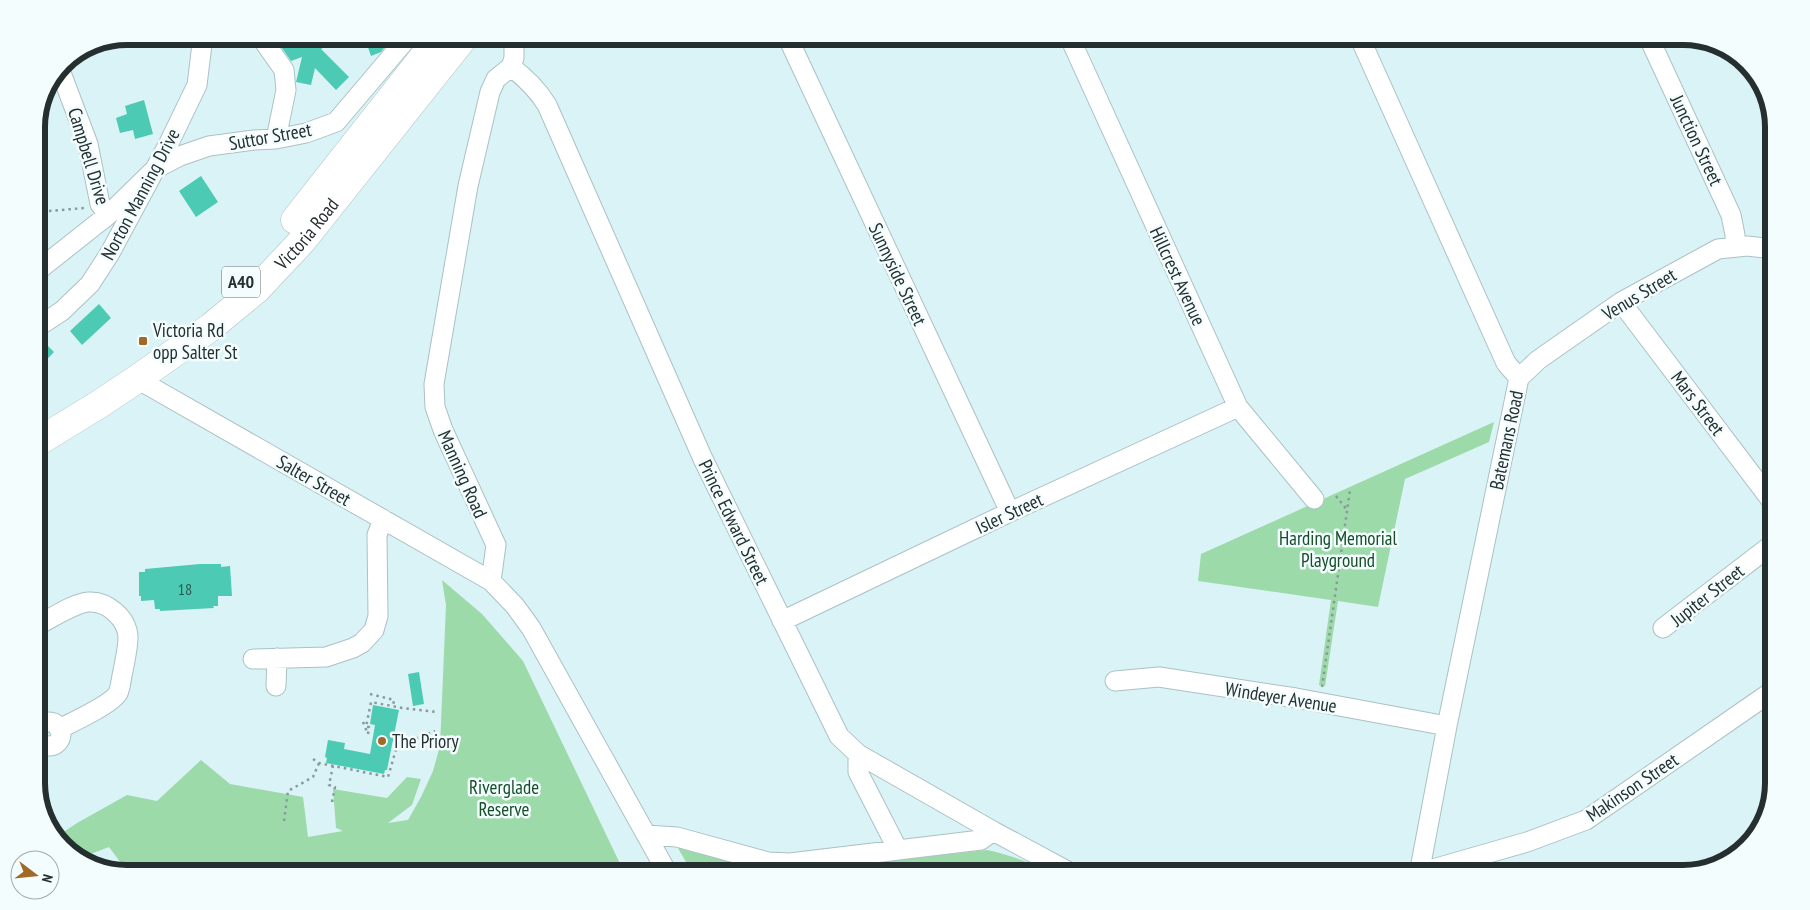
<svg xmlns="http://www.w3.org/2000/svg" width="1810" height="910" font-family="'PT Sans Narrow',sans-serif">
<style>
.green{fill:#9ddaa9}
.building{fill:#4ccab3}
.lines{fill:none;stroke-linecap:round;stroke-linejoin:round}
.minor-casing{stroke:#aac1c5;stroke-width:21}
.highway-casing{stroke:#aac1c5;stroke-width:29}
.path{stroke:#899a9d;stroke-width:2.5;stroke-dasharray:2.5 4;stroke-linecap:butt}
.minor{stroke:#fff;stroke-width:19}
.highway{stroke:#fff;stroke-width:28}
.poi-dot{fill:#a16826;stroke:#f3fdfe;stroke-width:2}
.labels{text-anchor:middle;stroke-width:5;stroke-linejoin:round;paint-order:stroke}
.number-label{font-size:16px;fill:#305651}
.shield{fill:#f3fdfe;stroke:#646d6e;stroke-width:1}
.shield-label{font-size:18px;font-weight:bold;fill:#262f30}
.street-label{font-size:19px;fill:#262f30;stroke:#f3fdfe}
.poi-label{font-size:19px;fill:#262f30;stroke:#f3fdfe;text-anchor:start}
.park-label{font-size:19px;fill:#154e27;stroke:#f3fdfe}
.rim{fill:none;stroke:#262f30;stroke-width:6}
</style>
<rect width="100%" height="100%" fill="#daf3f6"/>
<path class="green" d="M 1494,422 L 1489,442 L 1405,479 L 1378,607 L 1338,601 L 1325,686 L 1319,685 L 1331,600 L 1198,581 L 1201,554 Z
M 442,580 L 482,614 L 523,661 L 625,874 L 129,874 L 109,847 L 80,858 L 56,837 L 77,823 L 127,795 L 157,801 L 201,760 L 230,784 L 303,797 L 308,837 L 343,831 L 336,828 L 333,789 L 387,798 L 407,777 L 421,779 L 412,805 L 388,823 L 408,820 L 421,797 L 433,771 L 440,746 L 446,605 Z
M 1748,842 L 1733,859 L 1717,863 Z
M 675,843 L 779,873 L 987,850 C 1011,855 1031,863 1052,874 L 693,874 Z"/>
<path class="building" d="M 288,36 L 350,36 L 321,49 L 349,77 L 336,90 L 315,68 L 311,85 L 296,82 L 302,57 L 291,61 L 277,41 Z
M 364,36 L 381,36 L 385,47 L 381,52 L 371,56 Z
M 144,100 L 153,134 L 135,139 L 133,130 L 120,133 L 116,118 L 127,114 L 125,106 Z
M 201,176 L 218,202 L 196,217 L 179,191 Z
M 99,304 L 111,318 L 82,345 L 70,331 Z
M 44,342 L 54,352 L 36,371 L 36,349 Z
M 200,564 L 221,564 L 221,567 L 230,566 L 232,596 L 218,596 L 218,606 L 213,606 L 214,608 L 160,611 L 160,609 L 155,609 L 154,600 L 141,601 L 141,596 L 139,596 L 139,572 L 145,572 L 145,569 Z
M 419,672 L 424,704 L 413,706 L 408,674 Z
M 373,705 L 399,710 L 387,770 L 385,770 L 384,774 L 326,763 L 327,758 L 325,757 L 328,740 L 345,743 L 344,749 L 370,754 L 375,725 L 370,724 Z"/>
<g class="lines">
<g class="minor-casing">
<path id="minor" d="M 260,36 L 284,70 L 286,90 L 276,139
M 787,36 L 1010,512
M 1069,36 L 1238,407 L 1314,499
M 1359,36 L 1506,363 L 1519,378
M 1648,36 L 1731,215 L 1735,235 L 1735,247
M 511,67 C 526,78 537,89 547,105 L 703,459 L 839,736 L 858,754 L 993,831 L 1073,874
M 60,70 L 88,144 L 100,204 L 108,215
M 36,272 L 108,215 L 155,169 L 180,156 L 209,146 L 254,140 L 276,139 L 306,133 L 336,122 L 409,36
M 1621,302 L 1774,504
M 36,328 L 62,311 L 90,284 L 110,253 L 168,145 L 197,85 L 203,36
M 137,379 L 491,581 L 515,606 L 531,628 L 668,874
M 491,581 L 496,545 L 443,430 L 435,407 L 434,384 L 468,186 L 490,92 L 496,79 L 511,67 L 514,58 L 514,45 L 511,36
M 782,621 L 1010,512 L 1238,407
M 36,626 C 51,619 73,603 89,602 C 107,601 127,618 128,637 C 128,648 125,660 123,671 C 121,678 121,687 118,693 C 112,704 71,723 59,729
M 1663,628 L 1774,543
M 253,659 L 326,657 L 353,648 L 362,643 L 374,630 L 378,616 L 377,535 L 383,519
M 1115,681 L 1159,677 L 1296,698 L 1447,726
M 276,686 L 277,658
M37 734a12 12 0 1 1 24 0a12 12 0 1 1-24 0Z
M 858,754 L 858,772 L 898,850
M 646,835 L 677,837 L 768,862 L 790,863 L 981,840 L 993,831
M 1419,873 L 1527,842 L 1586,820 L 1774,690
M 1419,874 L 1447,726 L 1519,378 L 1538,360 L 1621,302 L 1718,249 L 1747,246 L 1774,249"/>
</g>
<g class="highway-casing">
<g id="highway">
<path d="M 295,220 L 440,36"/>
<path id="s1" d="M 36,443 L 98,405 L 137,379 L 211,327 L 257,289 L 302,241 L 465,36"/>
</g>
</g>
<path class="path" d="M 36,212 L 85,208
M 1336,496 L 1348,511
M 1322,687 L 1350,490
M 370,694 L 394,700 L 393,706
M 363,722 L 367,732
M 368,734 L 369,727 L 366,727 L 371,702 L 402,708 L 436,712
M 313,759 L 319,763 L 388,777 L 397,746 L 435,731
M 332,802 L 335,787 L 329,785 L 333,766
M 284,821 L 288,791 L 313,777 L 319,763"/>
<use href="#minor" class="minor"/>
<use href="#highway" class="highway"/>
</g>
<g class="poi-dot">
<rect x="138" y="336" width="10" height="10" rx="2.5"/>
<circle cx="382" cy="741" r="5"/>
</g>
<g class="labels">
<g class="number-label">
<text x="185" y="595">18</text>
</g>
<rect class="shield" x="222" y="266.5" width="38" height="31" rx="4"/>
<g class="shield-label">
<text x="241" y="288">A40</text>
</g>
<g class="street-label">
<text transform="translate(270 136) rotate(-10)" y="7">Suttor Street</text>
<text transform="translate(1697 140) rotate(65)" y="7">Junction Street</text>
<text transform="translate(89 156) rotate(73)" y="7">Campbell Drive</text>
<text transform="translate(140 194) rotate(-62)" y="7">Norton Manning Drive</text>
<text dy="7" stroke="none"><textPath href="#s1" startOffset="344">Victoria Road</textPath></text>
<text transform="translate(898 274) rotate(65)" y="7">Sunnyside Street</text>
<text transform="translate(1178 276) rotate(65)" y="7">Hillcrest Avenue</text>
<text transform="translate(1639 294) rotate(-31)" y="7">Venus Street</text>
<text transform="translate(1698 403) rotate(53)" y="7">Mars Street</text>
<text transform="translate(1506 440) rotate(-78)" y="7">Batemans Road</text>
<text transform="translate(463 474) rotate(66)" y="7">Manning Road</text>
<text transform="translate(314 480) rotate(30)" y="7">Salter Street</text>
<text transform="translate(1009 513) rotate(-25)" y="7">Isler Street</text>
<text transform="translate(734 522) rotate(64)" y="7">Prince Edward Street</text>
<text transform="translate(1707 595) rotate(-38)" y="7">Jupiter Street</text>
<text transform="translate(1281 697) rotate(9)" y="7">Windeyer Avenue</text>
<text transform="translate(1632 787) rotate(-34)" y="7">Makinson Street</text>
</g>
<g class="poi-label">
<text x="153" y="337">Victoria Rd<tspan x="153" dy="22">opp Salter St</tspan></text>
<text x="392" y="748">The Priory</text>
</g>
<g class="park-label">
<text x="1338" y="545">Harding Memorial<tspan x="1338" dy="22">Playground</tspan></text>
<text x="504" y="794">Riverglade<tspan x="504" dy="22">Reserve</tspan></text>
</g>
</g>
<path d="M0 0H1810V910H0ZM127 45H1683A82 82 0 0 1 1765 127V783A82 82 0 0 1 1683 865H127A82 82 0 0 1 45 783V127A82 82 0 0 1 127 45Z" fill="#f3fdfe" fill-rule="evenodd"/>
<path class="rim" d="M127 45H1683A82 82 0 0 1 1765 127V783A82 82 0 0 1 1683 865H127A82 82 0 0 1 45 783V127A82 82 0 0 1 127 45Z"/>
<g transform="translate(35 875) rotate(106)"><circle r="24" fill="#f3fdfe" stroke="#a1abac"/>
<path d="M0-4L9 19L0 12L-9 19Z" fill="#a16826"/>
<text y="-8" font-size="14" font-weight="bold" text-anchor="middle" fill="#262f30">N</text>
</g>
</svg>
